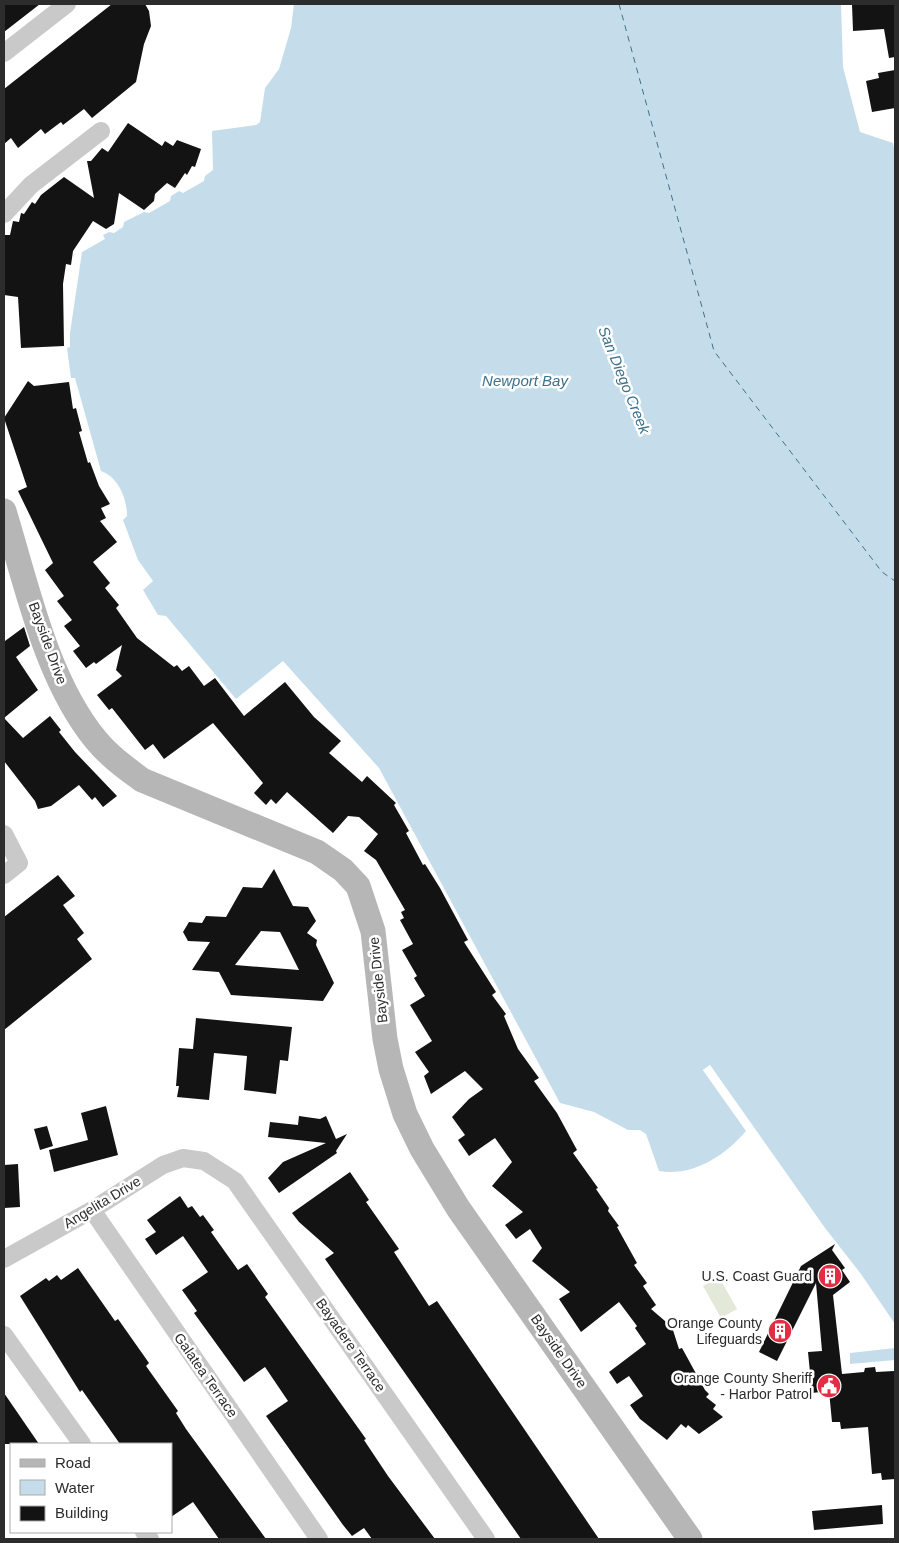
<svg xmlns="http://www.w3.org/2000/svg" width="899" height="1543" font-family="Arial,sans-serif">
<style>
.green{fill:#e3e9d9}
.water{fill:#c5ddea}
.pier{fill:#fff}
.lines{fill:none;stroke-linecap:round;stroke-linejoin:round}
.ferry{stroke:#3c718b;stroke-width:1;stroke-dasharray:6 5;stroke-linecap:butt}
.building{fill:#131313;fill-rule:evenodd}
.street{stroke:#c9c9c9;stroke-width:18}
.secondary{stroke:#b6b6b6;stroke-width:25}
.labels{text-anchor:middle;stroke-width:5;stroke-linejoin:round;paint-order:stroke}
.street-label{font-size:14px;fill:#2c2c2c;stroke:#fff}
.poi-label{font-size:14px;fill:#2c2c2c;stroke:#fff;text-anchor:end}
.water-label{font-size:15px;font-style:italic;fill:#3c718b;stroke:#fff}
</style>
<rect width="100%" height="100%" fill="#fff"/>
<path class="green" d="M 719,1277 L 737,1309 L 721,1318 L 703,1286 Z"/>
<path class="water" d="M 294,4 L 841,4 L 843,67 L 860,132 L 893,143 L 895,152 L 895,1324 L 861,1274 L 825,1228 L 710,1065 L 703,1070 L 746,1131 C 725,1156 692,1177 659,1171 L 646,1134 L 640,1130 L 628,1130 L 594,1112 L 560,1103 L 379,768 L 283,661 L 236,699 L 166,616 L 158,615 L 143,590 L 153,581 L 138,560 L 123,520 L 127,516 C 127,498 118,477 101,471 L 75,378 L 71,378 L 67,348 L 70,347 L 70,333 L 82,252 L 105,239 L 103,235 L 109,232 L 114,233 L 123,227 L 124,222 L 144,212 L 149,213 L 170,201 L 171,196 L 179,191 L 183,193 L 204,181 L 205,176 L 213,170 L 212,131 L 256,125 L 260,122 L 265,88 L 279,69 L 291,28 Z
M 895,1348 L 895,1360 L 850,1364 L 850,1353 Z"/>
<path class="pier" d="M 710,1065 L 765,1147 L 709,1068 L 707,1070 L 748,1129 L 747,1132 L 703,1070 Z"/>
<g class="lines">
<path class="ferry" d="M 619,4 L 714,351 L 882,572 L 895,581"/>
</g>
<path class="building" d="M 4,4 L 40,4 L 4,32 Z
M 112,4 L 145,4 L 149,11 L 151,26 L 144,44 L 136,82 L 92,118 L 84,109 L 63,125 L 61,122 L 45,134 L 41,129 L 18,148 L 11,138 L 4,144 L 4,89 Z
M 852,4 L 895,4 L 895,57 L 889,58 L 884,29 L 853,31 Z
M 895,70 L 895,108 L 872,112 L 866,81 L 879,78 L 878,73 Z
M 128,123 L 162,146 L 165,141 L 173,146 L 177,140 L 201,149 L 195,167 L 192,166 L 187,175 L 185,173 L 175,188 L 167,183 L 155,194 L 154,201 L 144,210 L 119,193 L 114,224 L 106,229 L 93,221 L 73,251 L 71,265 L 66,264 L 63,284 L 64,346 L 21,348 L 18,297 L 4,295 L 4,235 L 10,235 L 13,221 L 19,222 L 21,213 L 24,214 L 32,202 L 35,204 L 41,195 L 64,177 L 94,198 L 87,161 L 91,161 L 102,148 L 108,152 Z
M 28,381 L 34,386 L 69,382 L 73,409 L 76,408 L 82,431 L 79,432 L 88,463 L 90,462 L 99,486 L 110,504 L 101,508 L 106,518 L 100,521 L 117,542 L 93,562 L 110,583 L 105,588 L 119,605 L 116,608 L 137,638 L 174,667 L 177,665 L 182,671 L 189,666 L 204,686 L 215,678 L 244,716 L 285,682 L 314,717 L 341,741 L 329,753 L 362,782 L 367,776 L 396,803 L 394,805 L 409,831 L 406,833 L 423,865 L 425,864 L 440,888 L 468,940 L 464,942 L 496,992 L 492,995 L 506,1014 L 504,1016 L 518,1049 L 539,1078 L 534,1081 L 557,1113 L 577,1150 L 573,1153 L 598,1188 L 596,1189 L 609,1208 L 608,1211 L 619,1226 L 617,1227 L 637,1263 L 634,1265 L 647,1283 L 643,1286 L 656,1305 L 651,1309 L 672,1327 L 679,1349 L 682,1348 L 705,1390 L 709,1394 L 706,1397 L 716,1405 L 713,1409 L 723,1417 L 699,1434 L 688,1425 L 686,1428 L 681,1424 L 667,1440 L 640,1419 L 630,1405 L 643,1396 L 629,1376 L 617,1384 L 609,1372 L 646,1344 L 635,1328 L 637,1326 L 619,1302 L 581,1332 L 559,1299 L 570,1292 L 532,1261 L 542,1248 L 530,1229 L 516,1239 L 505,1225 L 523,1212 L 492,1186 L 512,1162 L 495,1138 L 469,1156 L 458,1140 L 465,1135 L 452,1117 L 469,1099 L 483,1089 L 465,1071 L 431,1094 L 424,1076 L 429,1072 L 415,1052 L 432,1041 L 410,1005 L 425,996 L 414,978 L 417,976 L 402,950 L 413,944 L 400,920 L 404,918 L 401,912 L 405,910 L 376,860 L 364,851 L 378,834 L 359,817 L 348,816 L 333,833 L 287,792 L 276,804 L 271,799 L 266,805 L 254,793 L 263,783 L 213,723 L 164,759 L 153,744 L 145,750 L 112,708 L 109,710 L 97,695 L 122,676 L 116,670 L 122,645 L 96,664 L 94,662 L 86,668 L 73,651 L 80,646 L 64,626 L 72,620 L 57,601 L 64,596 L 45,570 L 53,563 L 18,491 L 27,487 L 4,418 Z
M 24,627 L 30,646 L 16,657 L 38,690 L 4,718 L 23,738 L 50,716 L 61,730 L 59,732 L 75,752 L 117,796 L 103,807 L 95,797 L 92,800 L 79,785 L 51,806 L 38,809 L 35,801 L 4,761 L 4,639 L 5,641 Z
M 274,869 L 293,906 L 308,907 L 316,921 L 307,933 L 317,940 L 316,945 L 334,983 L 323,1001 L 231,995 L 219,972 L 192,970 L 210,942 L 188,941 L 183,932 L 189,922 L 202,923 L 206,916 L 226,917 L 243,887 L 262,888 ZM 261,931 L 280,932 L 299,970 L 235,965 Z
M 58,875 L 75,896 L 63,905 L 84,933 L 77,939 L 92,959 L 4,1030 L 4,917 Z
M 196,1018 L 292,1027 L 288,1061 L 280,1060 L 276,1094 L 244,1090 L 247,1056 L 214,1053 L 209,1100 L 177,1097 L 179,1086 L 176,1086 L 179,1048 L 193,1049 Z
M 106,1106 L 118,1155 L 54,1172 L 49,1150 L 88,1140 L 81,1113 Z
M 299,1116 L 320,1119 L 326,1116 L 336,1139 L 347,1134 L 336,1151 L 337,1153 L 279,1193 L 268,1178 L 283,1162 L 326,1143 L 268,1137 L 270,1122 L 298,1125 Z
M 47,1126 L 53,1146 L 40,1150 L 34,1129 Z
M 18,1164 L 20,1207 L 4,1208 L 4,1165 Z
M 350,1172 L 369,1200 L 366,1202 L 399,1249 L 394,1252 L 429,1306 L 437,1301 L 599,1539 L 521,1539 L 325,1259 L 334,1253 L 299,1222 L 292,1213 Z
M 180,1196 L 188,1208 L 192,1206 L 200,1217 L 203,1215 L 214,1230 L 211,1232 L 238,1270 L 247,1264 L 268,1294 L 265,1297 L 366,1439 L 364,1440 L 388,1476 L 435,1539 L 372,1539 L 364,1528 L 352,1536 L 343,1525 L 266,1416 L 288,1401 L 265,1367 L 244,1382 L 194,1313 L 197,1311 L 182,1290 L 208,1272 L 183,1236 L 156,1255 L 145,1239 L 156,1232 L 147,1220 Z
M 835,1244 L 832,1250 L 845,1268 L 842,1270 L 850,1282 L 833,1295 L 842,1374 L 864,1372 L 865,1368 L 875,1367 L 876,1372 L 894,1371 L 895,1479 L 882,1480 L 881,1473 L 872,1474 L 868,1427 L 841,1429 L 840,1422 L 832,1422 L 829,1391 L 812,1393 L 808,1352 L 822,1351 L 816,1283 L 777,1361 L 759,1352 L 801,1266 Z
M 78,1268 L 115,1321 L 118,1319 L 149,1363 L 146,1366 L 178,1411 L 176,1413 L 186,1429 L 266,1539 L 219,1539 L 193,1502 L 171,1517 L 171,1444 L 120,1444 L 82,1390 L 80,1392 L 20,1296 L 46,1278 L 49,1281 L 57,1275 L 61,1280 Z
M 4,1393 L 39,1444 L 4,1444 Z
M 882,1505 L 883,1524 L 814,1530 L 812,1511 Z"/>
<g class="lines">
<path class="street" d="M 4,53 L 67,4
M 4,214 L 31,185 L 101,131
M 4,834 L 19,863 L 4,875
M 92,1210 L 319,1539
M 4,1259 L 92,1210 L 163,1165 L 183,1158 L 204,1161 L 235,1181 L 486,1539
M 4,1335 L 82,1444
M 144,1532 L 150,1539"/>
<path class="secondary" d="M 4,511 C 27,586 46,679 96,740 C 109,756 126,768 142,780 L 317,852 L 343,870 L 358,886 L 373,931 L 385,1039 L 391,1069 L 405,1114 L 422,1149 L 458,1208 L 690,1539"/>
</g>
<defs>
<g id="building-disc" transform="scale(1.25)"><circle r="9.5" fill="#e22e45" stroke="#fff"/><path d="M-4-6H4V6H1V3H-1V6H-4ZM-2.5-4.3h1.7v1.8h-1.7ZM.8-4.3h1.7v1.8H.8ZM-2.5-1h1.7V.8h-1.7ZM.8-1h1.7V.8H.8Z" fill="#fff"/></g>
<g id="civic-disc" transform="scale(1.25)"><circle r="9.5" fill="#e22e45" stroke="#fff"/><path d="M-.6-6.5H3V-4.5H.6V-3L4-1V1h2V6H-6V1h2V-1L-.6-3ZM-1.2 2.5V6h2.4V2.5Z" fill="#fff"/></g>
</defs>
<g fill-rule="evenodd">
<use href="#building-disc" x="830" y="1276"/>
<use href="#building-disc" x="780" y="1331"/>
<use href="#civic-disc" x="829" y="1386"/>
</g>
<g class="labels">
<g class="street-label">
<text transform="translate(48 643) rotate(70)" y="5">Bayside Drive</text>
<text transform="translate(378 980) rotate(-96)" y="5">Bayside Drive</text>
<text transform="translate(102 1202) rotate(-31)" y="5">Angelita Drive</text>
<text transform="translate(351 1345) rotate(55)" y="5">Bayadere Terrace</text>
<text transform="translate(559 1351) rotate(55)" y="5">Bayside Drive</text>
<text transform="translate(206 1375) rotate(55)" y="5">Galatea Terrace</text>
</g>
<g class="poi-label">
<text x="812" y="1281">U.S. Coast Guard</text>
<text x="762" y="1328">Orange County<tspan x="762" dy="16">Lifeguards</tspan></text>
<text x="812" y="1383">Orange County Sheriff<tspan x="812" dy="16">- Harbor Patrol</tspan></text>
</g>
<g class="water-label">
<text transform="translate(624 380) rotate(68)" y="5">San Diego Creek</text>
<text x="525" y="386">Newport Bay</text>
</g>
</g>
<rect width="899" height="1543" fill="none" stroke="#2c2c2c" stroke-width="10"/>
<rect x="10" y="1443" width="162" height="90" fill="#ffffff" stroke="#ababab"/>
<rect x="20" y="1459" width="25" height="8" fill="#b6b6b6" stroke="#ababab"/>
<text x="55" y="1468" font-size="15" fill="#2c2c2c">Road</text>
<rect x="20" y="1480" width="25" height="15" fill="#c5ddea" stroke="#ababab"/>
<text x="55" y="1493" font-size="15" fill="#2c2c2c">Water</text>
<rect x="20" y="1506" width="25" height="15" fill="#131313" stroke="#ababab"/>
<text x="55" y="1518" font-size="15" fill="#2c2c2c">Building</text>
</svg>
